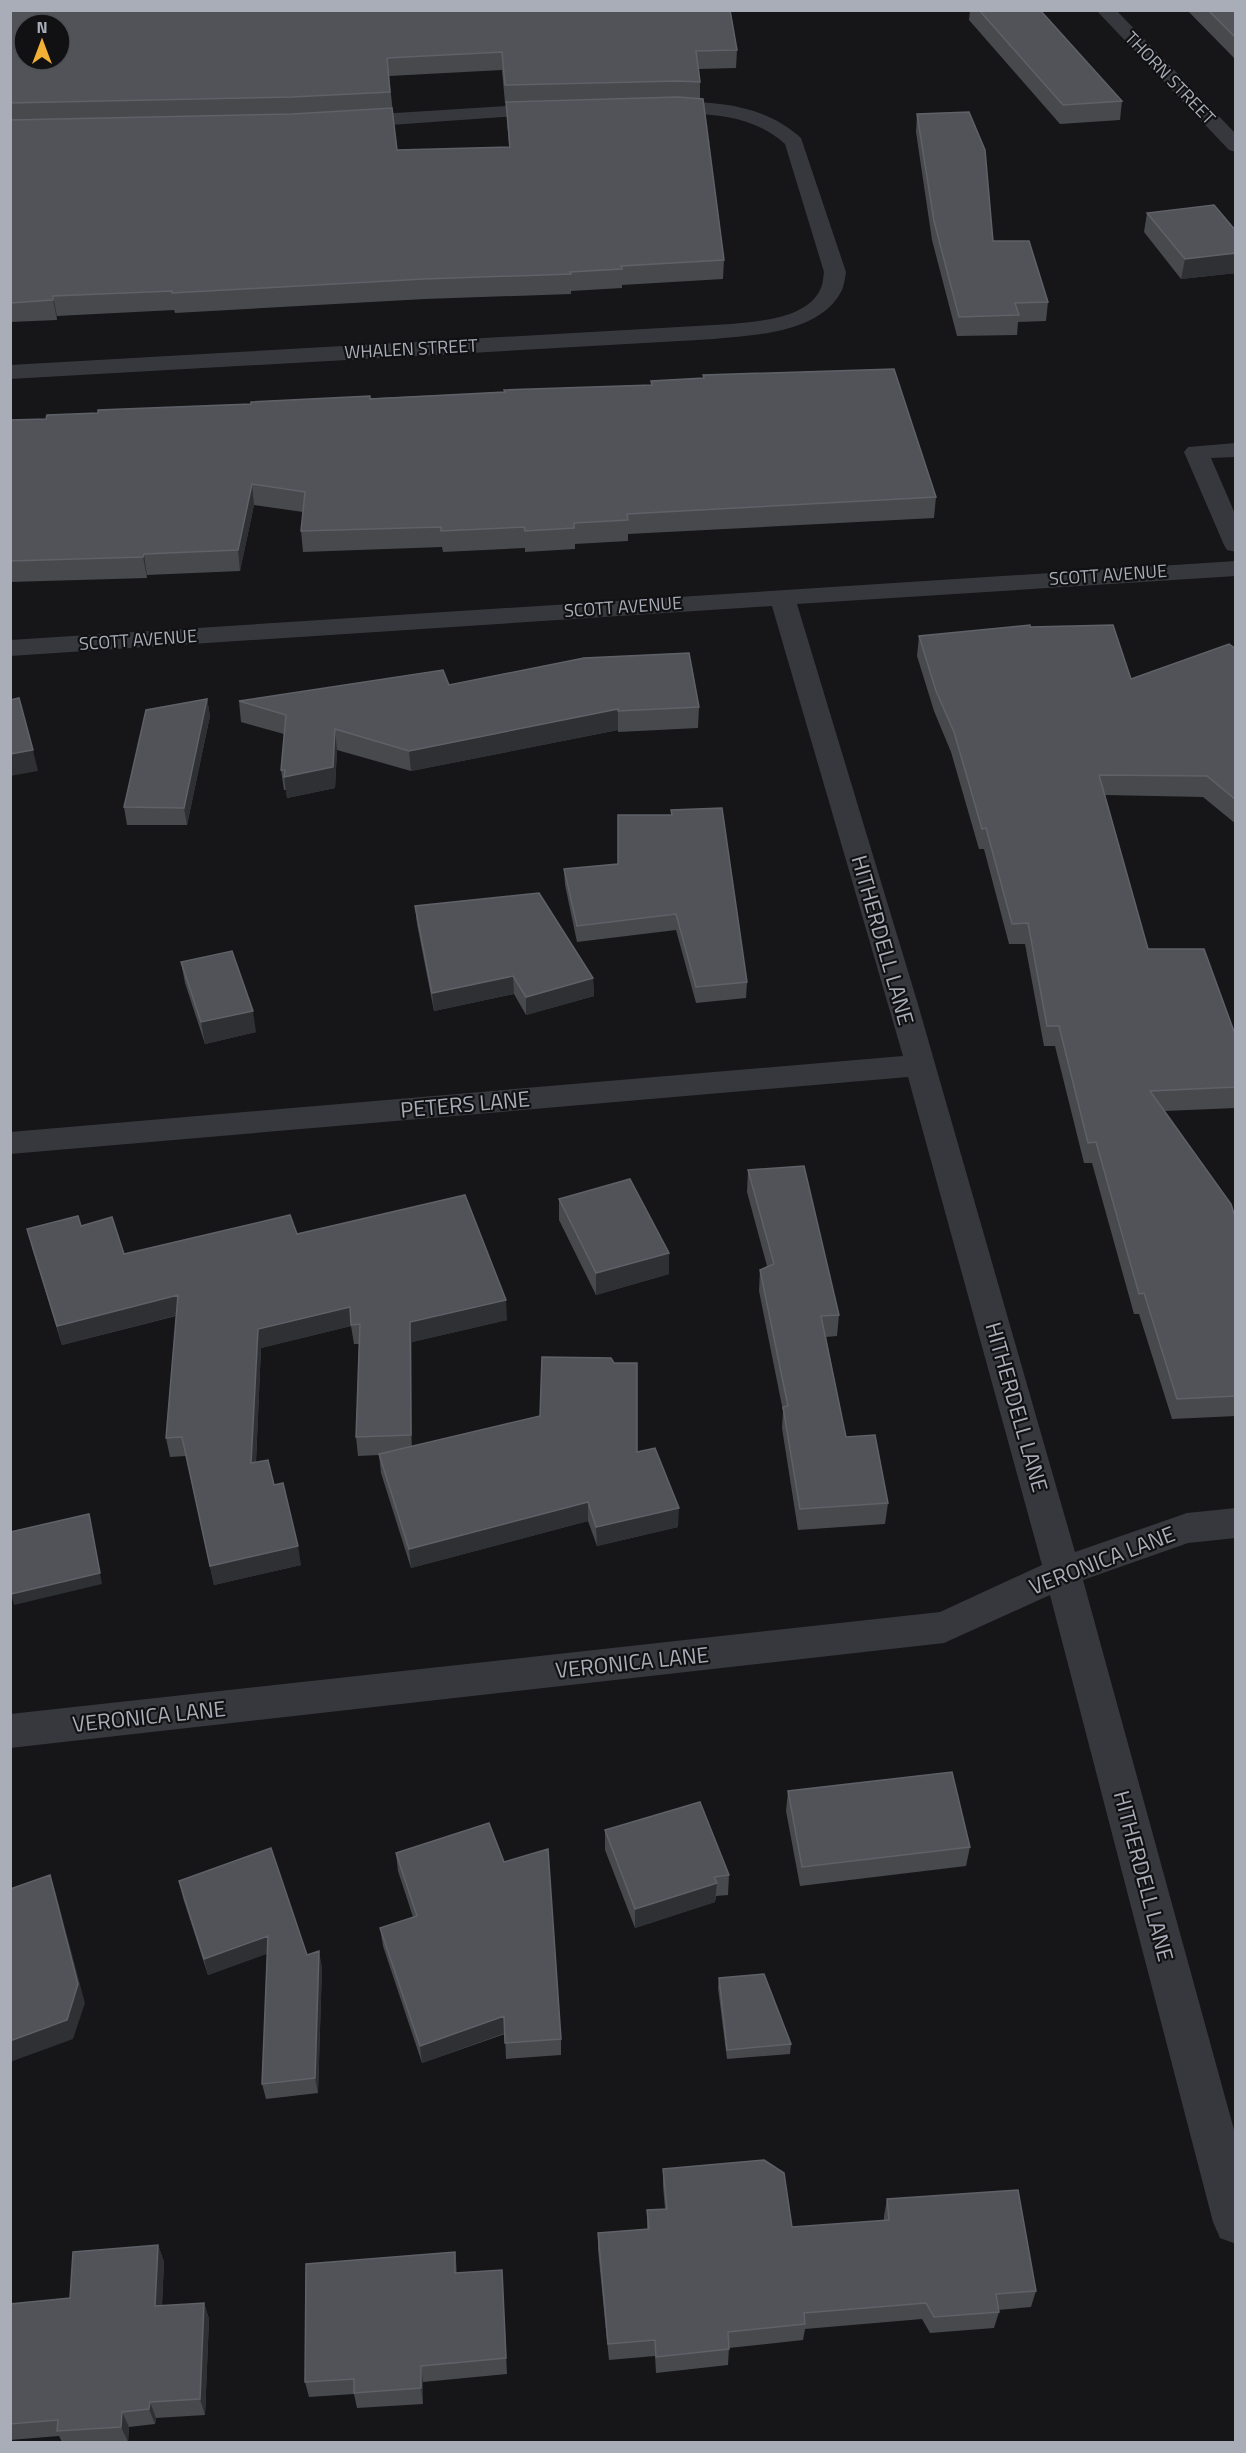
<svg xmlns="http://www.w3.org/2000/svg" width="1246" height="2453" font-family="'Titillium Web',sans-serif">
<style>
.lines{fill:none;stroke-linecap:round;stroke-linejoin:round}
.minor{fill:#37383d;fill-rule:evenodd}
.wall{fill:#47494d;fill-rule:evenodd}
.shaded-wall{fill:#2f3033}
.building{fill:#525359;stroke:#5f6168;stroke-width:1.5;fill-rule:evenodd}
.labels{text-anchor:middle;stroke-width:4.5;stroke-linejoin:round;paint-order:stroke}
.far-street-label{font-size:18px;fill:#a8adb8;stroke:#111113}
.street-label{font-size:22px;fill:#a8adb8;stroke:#111113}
</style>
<rect width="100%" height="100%" fill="#161618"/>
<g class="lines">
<path class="minor" d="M 1096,10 L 1116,10 L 1236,134 L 1236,152 L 1229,150 Z
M 659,102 C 710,101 761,102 801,138 L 846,272 C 845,278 844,285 842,290 C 821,333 755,335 715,339 L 10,379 L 10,365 L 731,324 C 758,321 806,319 820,290 C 823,285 823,278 824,272 L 785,144 C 758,120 725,114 689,114 C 677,113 664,115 652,112 L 649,108 L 652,104 Z
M 551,103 L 558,105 L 561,109 L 558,113 L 348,128 L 341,126 L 338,122 L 341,118 L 348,116 Z
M 1236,443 L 1236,457 L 1211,458 L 1236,516 L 1236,552 L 1227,550 L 1224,545 L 1184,452 L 1188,447 Z
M 1236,561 L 1236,576 L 797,604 L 917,1001 L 1075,1552 L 1187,1513 L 1236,1508 L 1236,1538 L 1188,1543 L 1083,1580 L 1236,2137 L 1236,2244 L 1220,2238 L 1213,2222 L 1050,1595 L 944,1643 L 10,1748 L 10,1714 L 940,1612 L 1042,1565 L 908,1077 L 10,1154 L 10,1132 L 903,1056 L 772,606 L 10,656 L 10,640 Z"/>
</g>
<path class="wall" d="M 10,10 L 737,50 L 736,68 L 699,69 L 700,82 L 700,99 L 724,260 L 723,279 L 622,285 L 622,288 L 571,291 L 571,294 L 425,299 L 175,313 L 174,310 L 57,316 L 57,320 L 10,322 ZM 502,70 L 505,103 L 506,103 L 509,147 L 397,150 L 389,76 Z
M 970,10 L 1040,10 L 1122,101 L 1120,120 L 1060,124 L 969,20 Z
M 1187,10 L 1236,10 L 1236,60 Z
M 917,114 L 993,241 L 1048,302 L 1046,321 L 1018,322 L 1017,335 L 957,336 L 932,240 L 916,132 Z
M 1147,213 L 1236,231 L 1236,273 L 1181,279 L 1144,232 Z
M 703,375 L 936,497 L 934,518 L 628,534 L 628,541 L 575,544 L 575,549 L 525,552 L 525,548 L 443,552 L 442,547 L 303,552 L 301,531 L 303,512 L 254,505 L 240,571 L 147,575 L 147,578 L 10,582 L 10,420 L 46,419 L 98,413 L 251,404 L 651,385 L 651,381 L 703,378 Z
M 1030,627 L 1131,679 L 1236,649 L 1236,824 L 1203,797 L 1105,795 L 1148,949 L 1236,1037 L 1236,1108 L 1164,1111 L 1236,1220 L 1236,1416 L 1172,1419 L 1139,1314 L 1134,1314 L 1092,1163 L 1084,1163 L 1055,1046 L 1044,1046 L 1025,944 L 1009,944 L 984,849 L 979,849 L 951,752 L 934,711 L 917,656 L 919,636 Z
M 449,685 L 699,707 L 698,728 L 618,732 L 618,730 L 411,771 L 337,750 L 335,788 L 287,798 L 286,790 L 284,790 L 281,770 L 284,734 L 241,722 L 239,701 Z
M 207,699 L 210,716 L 187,825 L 127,825 L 124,807 Z
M 671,810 L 747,982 L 746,998 L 696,1003 L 676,930 L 577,942 L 565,885 L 564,869 L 618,864 L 671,815 Z
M 415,906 L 593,978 L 594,996 L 526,1015 L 514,994 L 434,1011 L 417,924 Z
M 181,962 L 256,1032 L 205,1044 L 185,983 Z
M 748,1170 L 839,1315 L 837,1336 L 826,1337 L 846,1437 L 888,1503 L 885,1524 L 798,1530 L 782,1428 L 783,1411 L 759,1291 L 760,1270 L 767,1266 L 747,1192 Z
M 559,1199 L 669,1253 L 669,1274 L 596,1295 L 559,1220 Z
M 81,1226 L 124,1254 L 297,1234 L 507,1320 L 412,1342 L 412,1446 L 637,1452 L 678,1527 L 597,1546 L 588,1521 L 411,1568 L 381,1473 L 379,1455 L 358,1456 L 356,1437 L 359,1344 L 354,1344 L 351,1326 L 261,1348 L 256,1462 L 274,1485 L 301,1565 L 214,1585 L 186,1456 L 170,1457 L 166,1438 L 176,1316 L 62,1345 L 32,1248 L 27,1229 Z
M 788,1791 L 970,1847 L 966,1866 L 800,1886 L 786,1811 Z
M 605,1830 L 729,1875 L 728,1895 L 716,1896 L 715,1902 L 635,1928 L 605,1850 Z
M 396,1853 L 561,2039 L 561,2055 L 506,2059 L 505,2034 L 422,2063 L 383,1946 L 380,1928 L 413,1917 L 398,1871 Z
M 179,1881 L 307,1955 L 322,1967 L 318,2093 L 266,2099 L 262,2084 L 268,1953 L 208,1975 L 183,1898 Z
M 719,1978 L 791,2044 L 790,2054 L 727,2059 L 718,1988 Z
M 663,2169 L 792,2227 L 884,2221 L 884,2216 L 887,2199 L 1036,2291 L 1031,2307 L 998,2310 L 999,2312 L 994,2328 L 930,2333 L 922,2319 L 805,2329 L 803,2340 L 729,2348 L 728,2365 L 656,2373 L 655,2356 L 609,2360 L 598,2250 L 598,2233 L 647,2229 L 647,2210 L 665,2209 L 663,2186 Z
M 158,2245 L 164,2262 L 162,2306 L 204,2303 L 209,2319 L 205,2415 L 156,2418 L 155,2424 L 129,2427 L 128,2442 L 62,2442 L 59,2436 L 10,2440 L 10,2304 L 70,2298 Z
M 457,2269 L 457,2273 L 502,2270 L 507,2374 L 423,2382 L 423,2404 L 357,2408 L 354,2394 L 309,2397 L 305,2382 Z"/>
<path class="shaded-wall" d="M 1236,253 L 1236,273 L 1181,279 L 1185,259 Z
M 53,296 L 57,316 L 57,320 L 53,300 Z
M 252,484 L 254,505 L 240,571 L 238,550 Z
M 144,554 L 147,575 L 147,578 L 143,557 Z
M 207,699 L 210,716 L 187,825 L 184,808 Z
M 618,709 L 618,730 L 411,771 L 409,751 Z
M 335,729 L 337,750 L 335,788 L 287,798 L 284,777 Z
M 33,750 L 38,771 L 10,776 L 10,754 Z
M 513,976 L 514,994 L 434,1011 L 432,993 Z
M 593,978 L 594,996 L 526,1015 L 526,997 Z
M 253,1011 L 256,1032 L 205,1044 L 201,1022 Z
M 669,1253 L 669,1274 L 596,1295 L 596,1273 Z
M 178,1295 L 182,1314 L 62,1345 L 57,1326 Z
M 506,1300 L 507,1320 L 412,1342 L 412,1454 L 411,1435 L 410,1322 Z
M 350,1307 L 351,1326 L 261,1348 L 255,1482 L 251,1463 L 258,1329 Z
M 588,1502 L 588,1521 L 411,1568 L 409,1549 Z
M 679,1508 L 678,1527 L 597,1546 L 596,1527 Z
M 89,1514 L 102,1584 L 14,1605 L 11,1594 Z
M 298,1546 L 301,1565 L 214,1585 L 210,1566 Z
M 50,1875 L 56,1894 L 85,2003 L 73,2039 L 10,2062 L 10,2041 Z
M 717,1883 L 715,1902 L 635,1928 L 635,1909 Z
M 268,1936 L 272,1952 L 208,1975 L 204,1959 Z
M 319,1951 L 322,1967 L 318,2093 L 315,2078 Z
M 504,2016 L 505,2033 L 422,2063 L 420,2046 Z
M 158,2245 L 164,2262 L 161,2322 L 155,2306 Z
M 455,2252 L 457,2269 L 457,2289 L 455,2273 Z
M 204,2303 L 209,2319 L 205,2415 L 200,2399 Z
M 421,2366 L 423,2382 L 423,2404 L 421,2388 Z
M 150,2402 L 156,2418 L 155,2424 L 149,2409 Z
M 122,2412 L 129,2427 L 128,2442 L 121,2427 Z"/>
<path class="building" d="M 10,10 L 730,10 L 737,50 L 696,51 L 700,82 L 678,81 L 505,85 L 502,52 L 387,58 L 390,92 L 292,97 L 10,103 ZM 24,24 L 60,24 L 60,60 L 24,60 Z
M 979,10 L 1040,10 L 1122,101 L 1063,105 Z
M 1208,10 L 1236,10 L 1236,38 Z
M 678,97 L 703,99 L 724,260 L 621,266 L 622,269 L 570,272 L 571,274 L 424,279 L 172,293 L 172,291 L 53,296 L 53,300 L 10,303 L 10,120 L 292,114 L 392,108 L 397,150 L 510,147 L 506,102 Z
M 969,112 L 985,150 L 993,241 L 1029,241 L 1048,302 L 1015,303 L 1019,315 L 959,317 L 934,221 L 917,114 Z
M 1214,205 L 1236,231 L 1236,253 L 1185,259 L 1147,213 Z
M 894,369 L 936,497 L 627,514 L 628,520 L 574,523 L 574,528 L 525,531 L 524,527 L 441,531 L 441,527 L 301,531 L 305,492 L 252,484 L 238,550 L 144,554 L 143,557 L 10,561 L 10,420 L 46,419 L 47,415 L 98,413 L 98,410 L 251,404 L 251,402 L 370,396 L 370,399 L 505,392 L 504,390 L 652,385 L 651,381 L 704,378 L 703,375 Z
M 1030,625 L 1030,627 L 1113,625 L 1131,679 L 1229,644 L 1236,649 L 1236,800 L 1207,776 L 1099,775 L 1148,949 L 1204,949 L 1236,1037 L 1236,1087 L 1150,1091 L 1231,1204 L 1236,1220 L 1236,1396 L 1177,1399 L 1144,1293 L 1139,1294 L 1096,1142 L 1088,1143 L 1059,1026 L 1047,1026 L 1028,923 L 1012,924 L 986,828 L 982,829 L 954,732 L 936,691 L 919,636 Z
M 689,653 L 699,707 L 618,711 L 618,709 L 409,751 L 335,729 L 333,767 L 284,777 L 285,770 L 281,770 L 286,715 L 239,701 L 443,670 L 449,685 L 584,658 Z
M 19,698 L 33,750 L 10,754 L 10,700 Z
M 207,699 L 184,808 L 124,807 L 146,710 Z
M 722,808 L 747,982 L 696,987 L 676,914 L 577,926 L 564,869 L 618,864 L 618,815 L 672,815 L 671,810 Z
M 539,893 L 593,978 L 526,997 L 513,976 L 432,993 L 415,906 Z
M 232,951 L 253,1011 L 201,1022 L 181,962 Z
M 804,1166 L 839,1315 L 821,1316 L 846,1437 L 875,1435 L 888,1503 L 800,1509 L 783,1407 L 788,1406 L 760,1270 L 774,1264 L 748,1170 Z
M 630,1179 L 669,1253 L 596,1273 L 559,1199 Z
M 465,1195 L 506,1300 L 410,1322 L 411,1435 L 356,1437 L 360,1324 L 351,1325 L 350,1307 L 258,1329 L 251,1463 L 268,1460 L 274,1485 L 283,1483 L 298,1546 L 210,1566 L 182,1437 L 166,1438 L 178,1295 L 57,1326 L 27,1229 L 78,1216 L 81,1226 L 112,1217 L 124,1254 L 290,1215 L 297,1234 Z
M 542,1357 L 611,1358 L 614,1363 L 637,1363 L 637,1452 L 655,1448 L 679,1508 L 596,1527 L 588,1502 L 409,1549 L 379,1454 L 540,1416 Z
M 89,1514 L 100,1573 L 11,1594 L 10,1532 Z
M 952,1772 L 970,1847 L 802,1867 L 788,1791 Z
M 700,1802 L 729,1875 L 714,1877 L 717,1883 L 635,1909 L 605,1830 Z
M 489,1823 L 504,1862 L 548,1849 L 561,2039 L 505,2043 L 504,2016 L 420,2046 L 380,1928 L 417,1916 L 396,1853 Z
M 271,1848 L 307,1955 L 319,1951 L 315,2078 L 262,2084 L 268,1936 L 204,1959 L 179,1881 Z
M 50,1875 L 78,1984 L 67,2020 L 10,2041 L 10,1889 Z
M 764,1974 L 791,2044 L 727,2050 L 719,1978 Z
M 764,2160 L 784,2173 L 792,2227 L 889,2220 L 887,2199 L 1018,2190 L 1036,2291 L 996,2294 L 999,2312 L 934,2317 L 926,2303 L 804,2313 L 805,2324 L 728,2332 L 729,2349 L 656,2357 L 655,2340 L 608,2344 L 598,2233 L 649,2229 L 647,2210 L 667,2209 L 663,2169 Z
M 158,2245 L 155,2306 L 204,2303 L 200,2399 L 150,2402 L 149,2409 L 122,2412 L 121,2427 L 57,2431 L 58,2420 L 10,2424 L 10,2304 L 70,2298 L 73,2252 Z
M 455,2252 L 455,2273 L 502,2270 L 506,2358 L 421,2366 L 421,2388 L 354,2393 L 354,2379 L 305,2382 L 306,2264 Z"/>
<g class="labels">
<g class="far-street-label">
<text transform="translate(1170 78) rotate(46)" y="6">THORN STREET</text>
<text transform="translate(411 349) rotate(-3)" y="6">WHALEN STREET</text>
<text transform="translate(1108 575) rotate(-4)" y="6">SCOTT AVENUE</text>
<text transform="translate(623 607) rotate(-4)" y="6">SCOTT AVENUE</text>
<text transform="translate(138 640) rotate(-4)" y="6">SCOTT AVENUE</text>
</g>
<g class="street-label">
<text transform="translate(883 940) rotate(74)" y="8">HITHERDELL LANE</text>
<text transform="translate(465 1104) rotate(-5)" y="8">PETERS LANE</text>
<text transform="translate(1017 1407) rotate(74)" y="8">HITHERDELL LANE</text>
<text transform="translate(1102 1560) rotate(-21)" y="8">VERONICA LANE</text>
<text transform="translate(632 1662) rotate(-6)" y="8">VERONICA LANE</text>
<text transform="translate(149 1716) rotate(-6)" y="8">VERONICA LANE</text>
<text transform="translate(1144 1876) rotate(75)" y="8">HITHERDELL LANE</text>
</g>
</g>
<rect width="1246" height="2453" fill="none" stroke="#a8adb8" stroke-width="24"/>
<g transform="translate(42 42)"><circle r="28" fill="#111113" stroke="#4d4f55" stroke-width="1.5"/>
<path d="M0-4.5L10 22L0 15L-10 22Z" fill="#f2b134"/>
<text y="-9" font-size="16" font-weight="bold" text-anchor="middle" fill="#a8adb8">N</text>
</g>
</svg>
